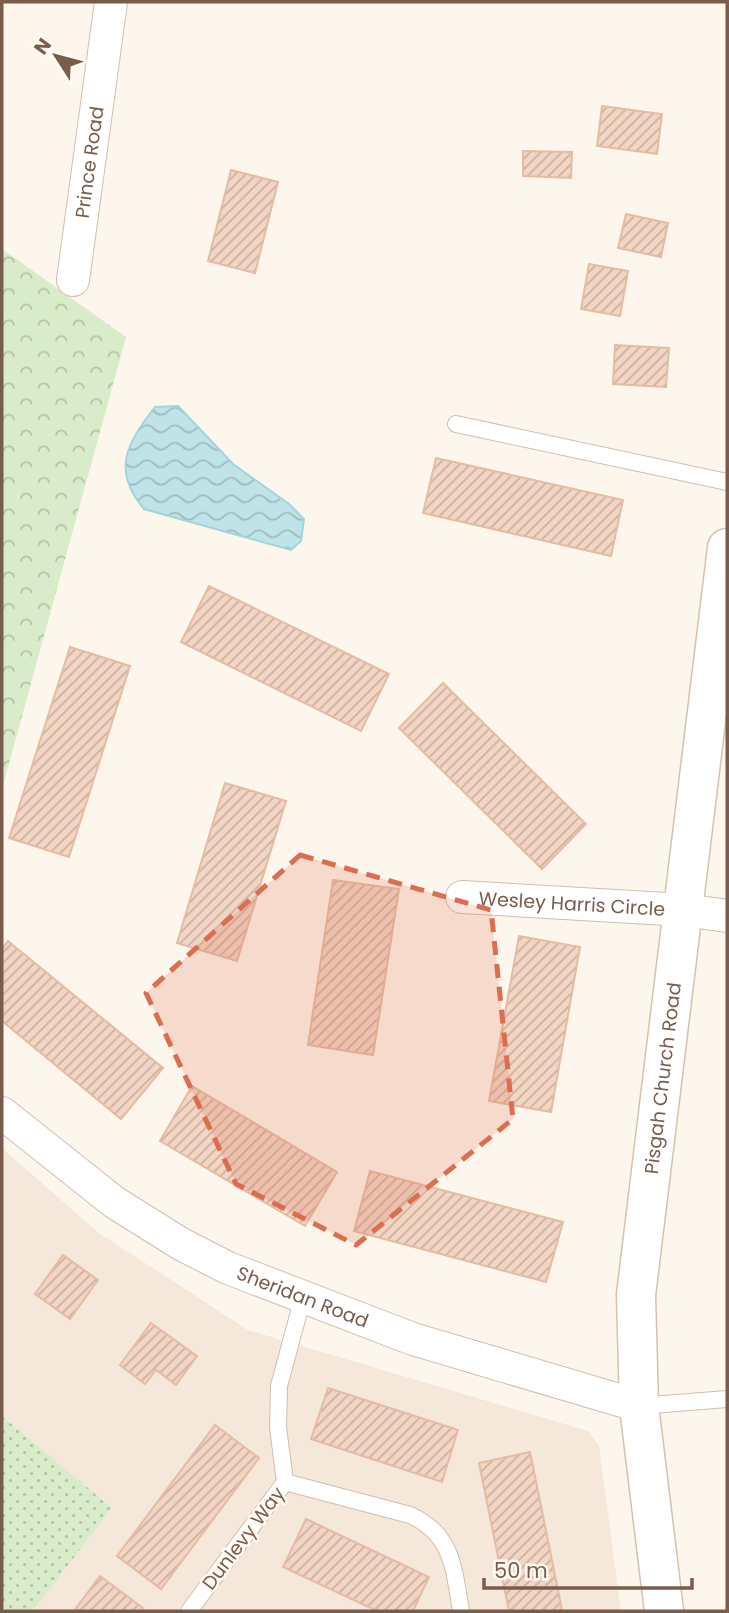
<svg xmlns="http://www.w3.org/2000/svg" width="729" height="1613" font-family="Poppins,sans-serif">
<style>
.residential{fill:#f5e8da}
.grass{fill:url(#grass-dots)}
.forest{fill:url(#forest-crowns)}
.water{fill:url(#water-waves);stroke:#a5d3da;stroke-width:2}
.building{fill:url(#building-hatch);stroke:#e6bba3;stroke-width:2}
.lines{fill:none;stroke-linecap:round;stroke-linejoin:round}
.lane-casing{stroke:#d1beb0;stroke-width:18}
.street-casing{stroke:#d1beb0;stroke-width:34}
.secondary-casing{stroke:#d6c0b0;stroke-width:41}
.lane{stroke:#fff;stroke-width:16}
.street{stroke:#fff;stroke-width:32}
.secondary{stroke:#fff;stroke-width:38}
.marked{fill:#dc6d51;fill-opacity:0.2;stroke:#dc6d51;stroke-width:5;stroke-dasharray:14 9;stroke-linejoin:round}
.labels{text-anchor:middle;stroke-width:5;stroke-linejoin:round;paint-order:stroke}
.street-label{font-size:19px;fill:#7a5c4d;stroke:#fffaf3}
</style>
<defs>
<pattern id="grass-dots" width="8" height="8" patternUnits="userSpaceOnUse" patternTransform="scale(1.75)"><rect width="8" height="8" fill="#d8ecc9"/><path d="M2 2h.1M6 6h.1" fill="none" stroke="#b4c2a5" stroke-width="1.8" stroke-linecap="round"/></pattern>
<pattern id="forest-crowns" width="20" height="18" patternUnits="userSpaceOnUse" patternTransform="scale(1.75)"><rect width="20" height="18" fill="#d8ecc9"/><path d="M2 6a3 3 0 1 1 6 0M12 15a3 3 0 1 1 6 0" fill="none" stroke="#b4c2a5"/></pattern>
<pattern id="water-waves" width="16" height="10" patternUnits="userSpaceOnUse" patternTransform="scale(1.75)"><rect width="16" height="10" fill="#bfe3e8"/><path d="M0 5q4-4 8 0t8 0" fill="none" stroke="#a0bbbe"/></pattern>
<pattern id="building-hatch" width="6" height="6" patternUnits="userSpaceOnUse" patternTransform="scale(1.75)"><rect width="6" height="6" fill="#f3d5c3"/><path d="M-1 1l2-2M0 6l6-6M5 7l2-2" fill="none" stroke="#cab0a1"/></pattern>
</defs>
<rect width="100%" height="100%" fill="#fdf6ec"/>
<path class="residential" d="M 2,1148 L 99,1233 L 248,1330 L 588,1431 L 599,1446 L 621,1611 L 33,1611 L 112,1508 L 2,1416 Z"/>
<path class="grass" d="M 2,1416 L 112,1508 L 33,1611 L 2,1611 Z"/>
<path class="forest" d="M 2,249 L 126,337 L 2,789 Z"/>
<path class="water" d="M 178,406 L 233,464 L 289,504 L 304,519 L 301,541 L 291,550 L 144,509 C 111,470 127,443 155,407 Z"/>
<path class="building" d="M 602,106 L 662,114 L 657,154 L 597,146 Z
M 523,151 L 572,152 L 571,178 L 523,176 Z
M 231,170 L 278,182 L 255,273 L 208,261 Z
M 626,214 L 668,223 L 661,257 L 618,248 Z
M 589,264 L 628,271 L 620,316 L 581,309 Z
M 615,345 L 669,348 L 666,387 L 613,384 Z
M 436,458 L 623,500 L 611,556 L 423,513 Z
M 209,586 L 389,674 L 361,731 L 181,642 Z
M 70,647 L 130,666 L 69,857 L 9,838 Z
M 443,683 L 586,824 L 542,869 L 399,728 Z
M 225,783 L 286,801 L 237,961 L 177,943 Z
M 333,880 L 399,889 L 373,1055 L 308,1045 Z
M 519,936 L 580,947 L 551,1112 L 489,1101 Z
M 8,941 L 163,1068 L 121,1119 L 2,1021 L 2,949 Z
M 192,1086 L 337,1172 L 305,1226 L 160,1141 Z
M 370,1171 L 563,1222 L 546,1282 L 354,1231 Z
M 63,1255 L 98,1280 L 70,1319 L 35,1294 Z
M 151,1323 L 197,1356 L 176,1385 L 156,1370 L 145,1384 L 120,1365 Z
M 328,1388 L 458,1430 L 442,1482 L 311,1439 Z
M 215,1425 L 259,1458 L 161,1589 L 117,1556 Z
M 530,1452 L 562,1610 L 554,1611 L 509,1611 L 479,1463 Z
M 306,1519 L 429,1577 L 413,1611 L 377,1611 L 283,1567 Z
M 100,1576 L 143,1608 L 141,1611 L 74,1611 Z"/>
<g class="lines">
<g class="lane-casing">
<path id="lane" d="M 456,424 L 727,482
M 639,1406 L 727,1399
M 285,1482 L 410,1515 C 453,1534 454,1570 461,1611
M 189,1611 L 285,1482 L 278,1427 L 279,1386 L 303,1297"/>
</g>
<g class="street-casing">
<g id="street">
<path id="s1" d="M 73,280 L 111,2"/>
<path id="s2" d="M 462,897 L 684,910 L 727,916"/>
<path id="s3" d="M 2,1113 L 114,1202 L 181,1244 L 228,1268 L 413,1339 L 639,1406"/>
</g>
</g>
<g class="secondary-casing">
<g id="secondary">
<path id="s4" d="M 664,1611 L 639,1406 L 636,1295 L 727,548"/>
</g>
</g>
<use href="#lane" class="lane"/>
<use href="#street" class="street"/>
<use href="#secondary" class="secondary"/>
</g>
<path class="marked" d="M 300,855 L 491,910 L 513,1119 L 356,1245 L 236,1184 L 146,993 Z"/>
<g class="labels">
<g class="street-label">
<text dy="7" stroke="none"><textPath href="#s1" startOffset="119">Prince Road</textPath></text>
<text dy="7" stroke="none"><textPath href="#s2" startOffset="110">Wesley Harris Circle</textPath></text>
<text dy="7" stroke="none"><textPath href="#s4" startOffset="536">Pisgah Church Road</textPath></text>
<text dy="7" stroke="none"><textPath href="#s3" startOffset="355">Sheridan Road</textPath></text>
<text transform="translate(243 1538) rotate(-53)" y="7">Dunlevy Way</text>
</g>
</g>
<rect width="729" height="1613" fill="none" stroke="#7a5c4d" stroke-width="7"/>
<g transform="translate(56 56) rotate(306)" stroke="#fffaf3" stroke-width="5" paint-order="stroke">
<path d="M0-5L12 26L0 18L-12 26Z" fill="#7a5c4d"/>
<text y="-10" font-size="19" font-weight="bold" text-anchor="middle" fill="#7a5c4d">N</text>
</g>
<path d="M484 1578v10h208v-10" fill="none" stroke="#7a5c4d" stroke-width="3.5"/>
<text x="494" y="1578" font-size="21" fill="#7a5c4d" stroke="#fffaf3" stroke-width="5" paint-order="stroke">50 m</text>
</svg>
